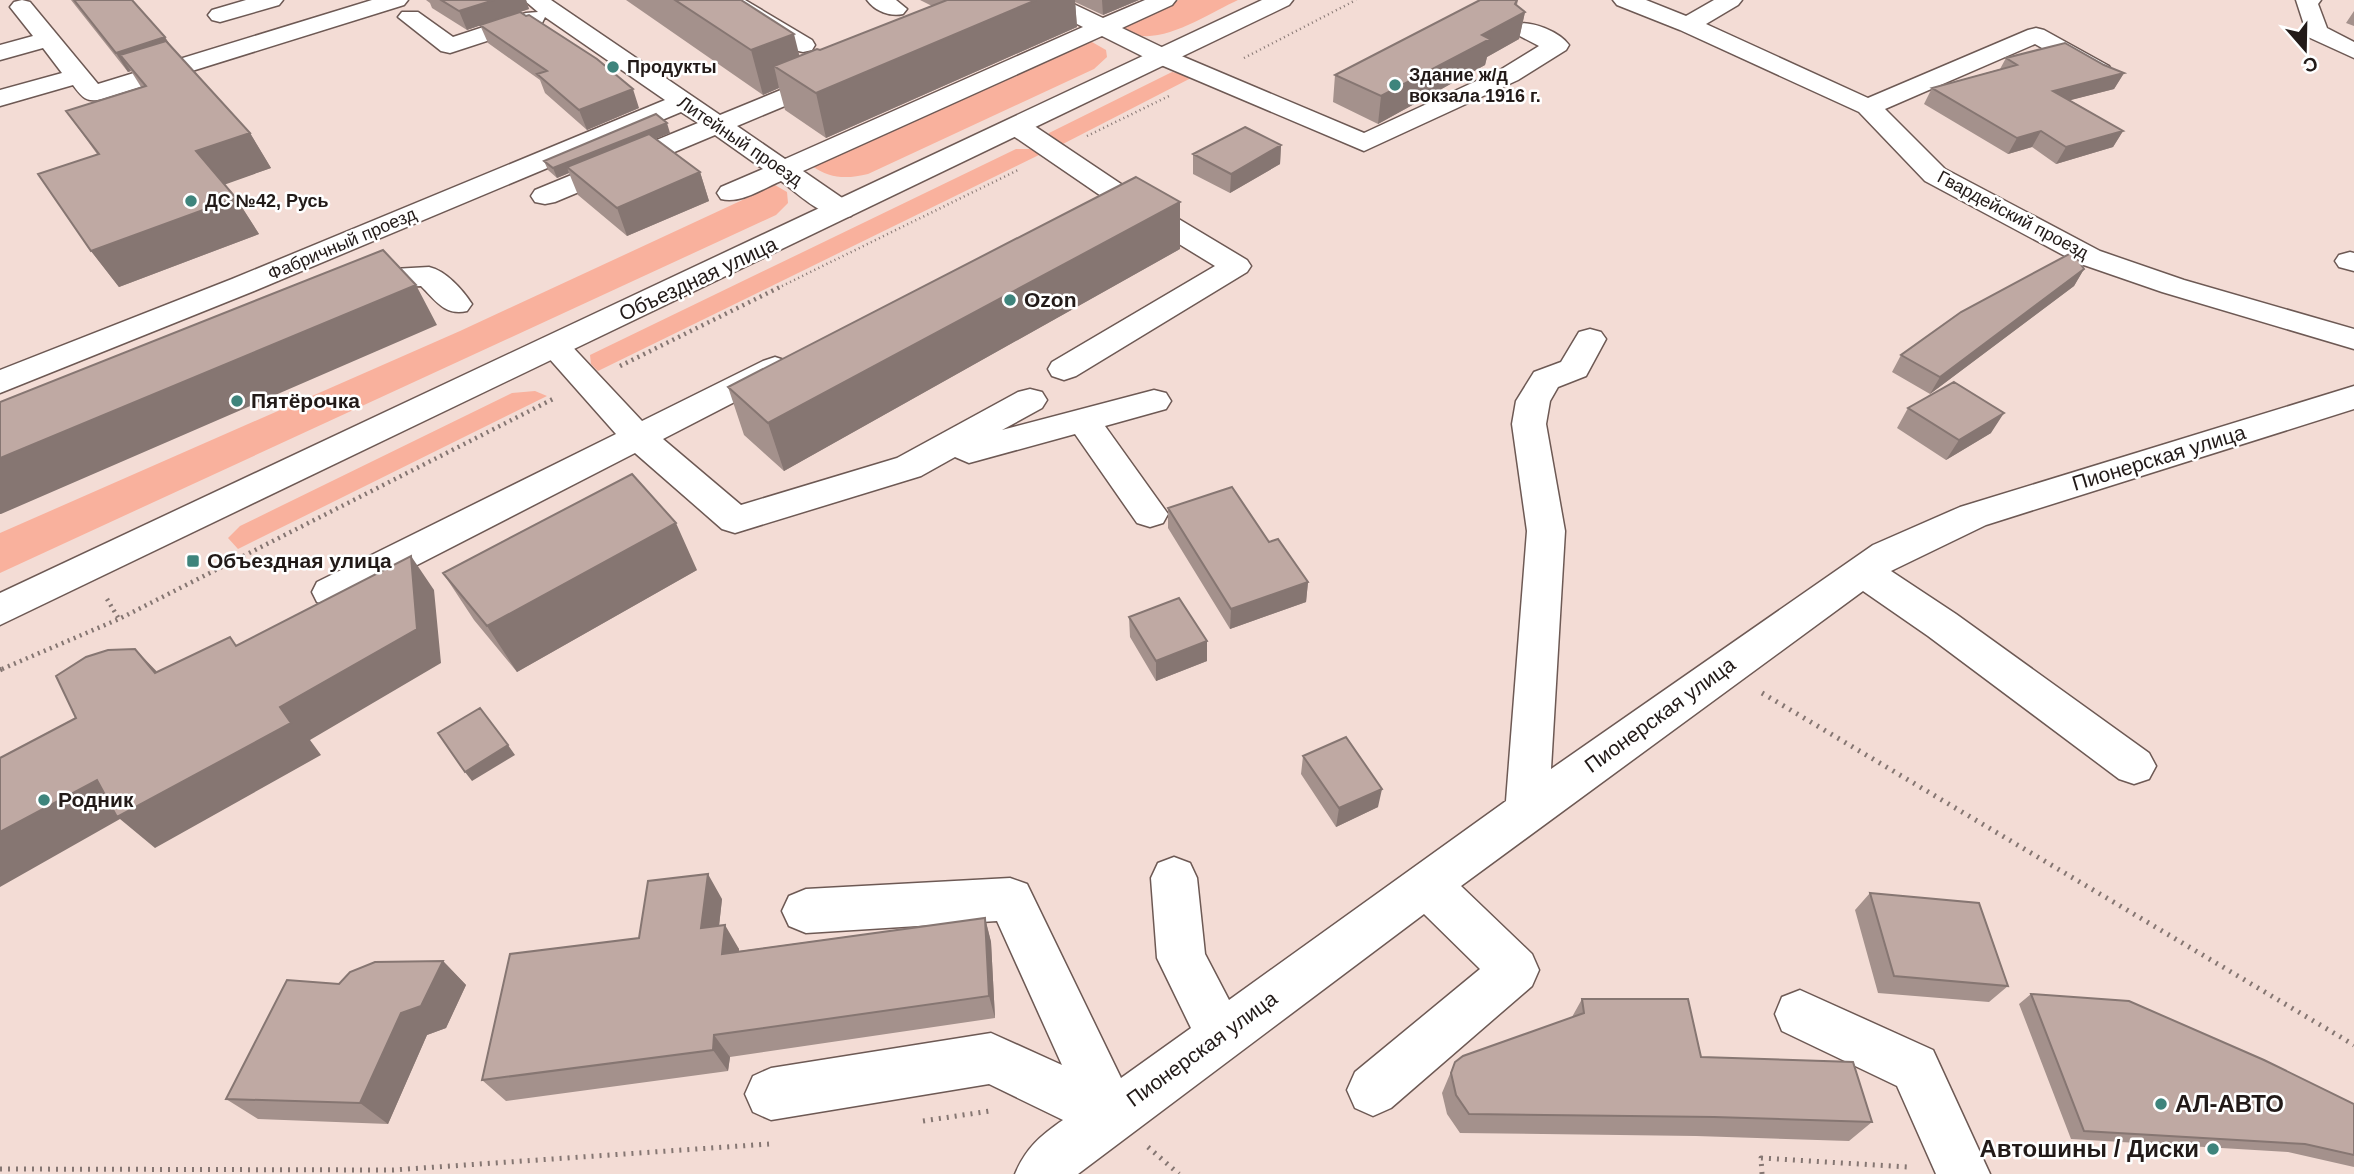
<svg xmlns="http://www.w3.org/2000/svg" width="2354" height="1174" font-family="Arial,sans-serif">
<style>
.green{fill:#f9b19d}
.lines{fill:none;stroke-linecap:round;stroke-linejoin:round}
.minor-casing{stroke:#6d5954;stroke-width:3}
.major-casing{stroke:#6d5954;stroke-width:3}
.path-far2{stroke:#857672;stroke-width:2.5;stroke-dasharray:1 3.5;stroke-linecap:butt}
.path-far1{stroke:#857672;stroke-width:4.5;stroke-dasharray:2 4.5;stroke-linecap:butt}
.path{stroke:#857672;stroke-width:5;stroke-dasharray:2 6;stroke-linecap:butt}
.minor{fill:#fff;fill-rule:evenodd}
.major{fill:#fff;fill-rule:evenodd}
.wall{fill:#a4918c}
.shaded-wall{fill:#867672}
.building{fill:#bfa9a3;stroke:#867672;stroke-width:2}
.poi-dot{fill:#3e847c;stroke:#fff;stroke-width:2.5}
.labels{text-anchor:middle;stroke-width:5;stroke-linejoin:round;paint-order:stroke}
.far-poi-label{font-size:18px;font-weight:bold;fill:#221a18;stroke:#fff;text-anchor:start}
.far-street-label{font-size:18px;fill:#221a18;stroke:#fff}
.street-label{font-size:21px;fill:#221a18;stroke:#fff}
.poi-label{font-size:21px;font-weight:bold;fill:#221a18;stroke:#fff;text-anchor:start}
.near-poi-label{font-size:24px;font-weight:bold;fill:#221a18;stroke:#fff;text-anchor:start}
</style>
<rect width="100%" height="100%" fill="#f3dcd5"/>
<path class="green" d="M 1179,0 L 1238,0 C 1207,14 1149,55 1120,26 Z
M 1086,42 L 1092,42 L 1106,50 L 1107,57 L 1094,69 L 868,174 C 847,179 830,179 812,166 Z
M 1172,72 L 1193,77 L 1059,146 L 1048,138 L 1049,133 Z
M 1016,149 L 1031,149 L 1043,153 L 598,371 L 591,364 L 590,355 Z
M 775,185 L 787,192 L 788,203 L 776,215 L 0,573 L 0,533 L 460,331 Z
M 535,391 L 547,396 L 238,549 L 228,538 L 240,526 L 512,393 Z"/>
<g class="lines">
<g class="minor-casing">
<path id="minor" d="M 22,0 L 30,2 L 98,84 L 372,0 L 408,0 L 404,5 L 102,99 C 86,103 82,97 73,85 L 0,106 L 0,90 L 62,73 L 43,48 L 0,60 L 0,45 L 33,36 L 10,7 L 14,2 Z
M 246,0 L 283,0 L 279,5 L 220,22 L 212,20 L 208,15 L 212,10 Z
M 524,0 L 551,0 L 720,115 L 822,73 L 831,70 L 840,73 L 844,78 L 840,83 L 737,126 L 785,159 L 1083,27 L 1039,5 L 1035,0 L 1065,0 L 1103,18 L 1145,0 L 1176,0 L 1172,5 L 1122,28 L 1172,52 L 1364,133 L 1500,70 L 1539,46 L 1516,34 L 1512,29 L 1516,24 C 1531,20 1560,32 1569,45 L 1566,50 L 1518,80 L 1364,151 L 1154,62 L 1102,36 L 803,171 L 851,204 L 855,210 L 851,216 C 826,222 800,195 781,181 C 762,189 741,204 721,199 L 717,193 L 721,187 L 763,169 L 715,135 L 555,202 L 545,204 L 535,202 L 531,196 L 535,190 L 698,123 L 681,112 L 254,291 L 0,393 L 0,370 L 232,279 L 665,100 L 545,17 L 542,23 L 450,53 L 441,51 L 398,17 L 402,12 L 418,12 L 453,37 L 526,13 L 538,12 Z
M 717,0 L 745,0 L 812,40 L 815,45 L 812,50 L 803,52 L 794,50 L 721,5 Z
M 867,0 L 896,0 L 907,9 L 903,14 C 890,17 875,11 867,0 Z
M 1613,0 L 1646,0 L 1686,16 L 1714,0 L 1742,0 L 1738,5 L 1706,24 L 1868,98 L 2028,30 L 2036,28 L 2044,30 L 2109,66 L 2112,71 L 2109,76 L 2100,78 L 2091,76 L 2035,44 L 1885,109 L 1945,169 L 2100,251 L 2184,280 L 2354,329 L 2354,349 L 2162,292 L 2078,263 L 1925,181 L 1859,112 L 1680,30 L 1617,5 Z
M 2296,0 L 2321,0 L 2318,4 L 2327,28 L 2354,42 L 2354,58 L 2308,37 Z
M 1018,119 L 1027,121 L 1127,188 L 1247,260 L 1251,266 L 1247,272 L 1076,376 L 1064,380 L 1052,376 L 1048,369 L 1052,362 L 1215,266 L 1107,200 L 1009,133 L 1005,127 L 1009,121 Z
M 2350,252 L 2354,253 L 2354,271 L 2339,267 L 2335,261 L 2339,255 Z
M 429,267 C 446,271 462,289 472,304 L 467,311 C 445,316 436,301 421,286 L 357,289 L 346,286 L 342,280 L 346,274 L 357,271 Z
M 1590,329 L 1601,332 L 1606,339 L 1586,376 L 1558,387 L 1550,401 L 1546,424 L 1565,531 L 1551,769 L 1873,545 L 1960,507 L 2354,386 L 2354,409 L 1986,525 L 1891,571 L 1956,614 L 2149,753 L 2156,766 L 2149,779 L 2134,784 L 2119,779 L 1928,636 L 1863,591 L 1461,886 L 1532,954 L 1539,970 L 1532,986 L 1391,1108 L 1373,1116 L 1355,1108 L 1347,1090 L 1355,1072 L 1480,969 L 1424,914 L 1078,1174 L 1015,1174 C 1026,1148 1040,1136 1063,1120 L 989,1084 L 771,1120 L 753,1112 L 745,1094 L 753,1076 L 771,1068 L 991,1033 L 1062,1065 L 997,921 L 806,933 L 789,926 L 782,911 L 789,896 L 806,889 L 1010,878 L 1027,884 L 1121,1078 L 1191,1028 L 1157,958 L 1151,878 L 1158,863 L 1174,857 L 1190,863 L 1197,878 L 1205,954 L 1229,1000 L 1506,801 L 1527,531 L 1512,424 L 1516,401 L 1534,372 L 1561,362 L 1579,332 Z
M 555,337 L 566,340 L 642,421 L 763,361 L 775,357 L 787,361 L 791,368 L 787,375 L 663,439 L 741,505 L 897,458 L 1018,392 L 1030,389 L 1042,392 L 1047,400 L 1042,408 L 1002,430 L 1154,390 L 1166,393 L 1171,401 L 1166,409 L 1105,426 L 1168,514 L 1163,523 L 1150,527 L 1137,523 L 1075,434 L 969,463 L 955,457 L 921,476 L 735,533 L 722,529 L 635,453 L 345,602 L 331,607 L 317,602 L 312,592 L 317,582 L 616,434 L 539,347 L 544,340 Z
M 1800,990 L 1933,1050 L 1990,1174 L 1936,1174 L 1897,1086 L 1782,1031 L 1775,1014 L 1782,997 Z"/>
</g>
<g class="major-casing">
<path id="major" d="M 1262,0 L 1293,0 L 1289,5 L 0,625 L 0,593 Z"/>
</g>
<path class="path-far2" d="M 1244,58 L 1356,0
M 1087,136 L 1171,95
M 778,288 L 1020,169"/>
<path class="path-far1" d="M 620,366 L 782,286
M 107,599 L 119,619
M 2,669 L 119,619 L 555,398"/>
<path class="path" d="M 0,670 L 6,667
M 1762,693 L 2354,1045
M 923,1121 L 990,1111
M 1148,1147 L 1179,1174
M 0,1169 L 393,1170 L 769,1144
M 1762,1174 L 1761,1158 L 1908,1167"/>
<use href="#minor" class="minor"/>
<use href="#major" class="major"/>
</g>
<path class="wall" d="M 71,0 L 132,0 L 172,48 L 250,133 L 271,168 L 224,184 L 236,198 L 259,234 L 119,287 L 91,251 L 97,154 L 66,111 L 141,87 L 131,71 L 128,72 Z
M 426,0 L 526,0 L 529,9 L 520,12 L 639,108 L 587,130 L 545,93 L 540,80 L 488,43 L 480,25 L 467,30 L 432,8 L 430,3 Z
M 626,0 L 741,0 L 799,56 L 820,50 L 932,6 L 920,0 L 1139,0 L 1103,15 L 1075,2 L 1077,27 L 826,138 L 785,110 L 779,88 L 763,95 Z
M 1480,0 L 1518,0 L 1517,5 L 1525,12 L 1519,39 L 1487,57 L 1485,65 L 1378,124 L 1333,102 L 1335,75 Z
M 2354,11 L 2354,26 L 2346,23 Z
M 2006,58 L 2104,65 L 2124,73 L 2114,89 L 2070,100 L 2123,131 L 2113,147 L 2056,164 L 2032,147 L 2008,154 L 1924,104 L 1932,88 L 2000,69 Z
M 670,133 L 655,139 L 700,172 L 709,201 L 627,236 L 578,195 L 569,173 L 557,178 L 548,170 L 544,161 Z
M 1281,145 L 1280,164 L 1230,193 L 1193,174 L 1193,154 Z
M 1180,249 L 784,471 L 744,435 L 728,387 Z
M 2084,269 L 2074,286 L 1930,394 L 1892,372 L 1901,355 Z
M 1908,408 L 1991,433 L 1946,460 L 1897,428 Z
M 1168,508 L 1269,542 L 1308,582 L 1306,602 L 1230,629 L 1168,528 Z
M 697,570 L 517,672 L 474,620 L 443,573 Z
M 1129,617 L 1207,661 L 1156,681 L 1130,637 Z
M 1303,756 L 1378,807 L 1336,827 L 1301,774 Z
M 1870,893 L 2008,986 L 1989,1002 L 1878,993 L 1855,910 Z
M 722,899 L 719,926 L 739,949 L 739,951 L 985,918 L 991,942 L 995,1018 L 730,1057 L 728,1071 L 506,1101 L 482,1080 L 639,938 Z
M 443,961 L 466,985 L 446,1028 L 427,1035 L 388,1124 L 258,1119 L 226,1099 L 339,984 Z
M 2031,994 L 2354,1104 L 2354,1167 L 2288,1152 L 2071,1139 L 2019,1004 Z
M 1582,999 L 1701,1057 L 1872,1122 L 1849,1141 L 1696,1136 L 1460,1133 L 1447,1114 L 1442,1093 L 1455,1062 L 1572,1017 Z"/>
<path class="shaded-wall" d="M 494,0 L 526,0 L 529,9 L 467,30 L 459,11 Z
M 1036,0 L 1075,0 L 1077,27 L 826,138 L 816,93 Z
M 1102,0 L 1139,0 L 1103,15 Z
M 1517,0 L 1514,18 L 1525,12 L 1519,39 L 1487,57 L 1485,65 L 1378,124 L 1381,96 L 1482,35 L 1515,4 Z
M 794,34 L 805,78 L 774,66 L 779,88 L 763,95 L 751,50 Z
M 165,37 L 177,56 L 120,55 L 131,71 L 128,72 L 116,53 Z
M 2124,73 L 2114,89 L 2044,107 L 2053,91 Z
M 633,89 L 639,108 L 587,130 L 579,110 Z
M 667,123 L 670,133 L 573,172 L 567,167 L 569,173 L 557,178 L 553,168 Z
M 2041,131 L 2032,147 L 2008,154 L 2017,138 Z
M 2123,131 L 2113,147 L 2056,164 L 2066,147 Z
M 250,133 L 271,168 L 218,187 L 196,151 Z
M 1281,145 L 1280,164 L 1230,193 L 1231,174 Z
M 700,172 L 709,201 L 627,236 L 617,208 Z
M 236,198 L 259,234 L 119,287 L 91,251 Z
M 1180,202 L 1180,249 L 784,471 L 768,423 Z
M 2084,269 L 2074,286 L 1930,394 L 1940,377 Z
M 416,285 L 437,325 L 1,514 L 0,514 L 0,458 Z
M 2004,413 L 1991,433 L 1946,460 L 1959,440 Z
M 676,523 L 697,570 L 517,672 L 487,626 Z
M 411,556 L 434,590 L 441,663 L 310,740 L 321,755 L 155,848 L 120,819 L 0,887 L 0,832 L 97,780 L 280,707 Z
M 1308,582 L 1306,602 L 1230,629 L 1231,609 Z
M 1207,641 L 1207,661 L 1156,681 L 1156,661 Z
M 135,649 L 168,683 L 155,673 Z
M 508,745 L 515,755 L 472,781 L 465,772 Z
M 1382,789 L 1378,807 L 1336,827 L 1339,808 Z
M 708,874 L 722,899 L 716,953 L 701,928 Z
M 985,918 L 991,942 L 995,1018 L 989,996 Z
M 725,925 L 739,949 L 737,977 L 722,954 Z
M 443,961 L 466,985 L 446,1028 L 427,1035 L 388,1124 L 360,1103 L 401,1013 Z
M 714,1035 L 730,1057 L 728,1071 L 713,1050 Z"/>
<path class="building" d="M 74,0 L 132,0 L 165,37 L 116,53 Z
M 441,0 L 494,0 L 459,11 Z
M 675,0 L 741,0 L 794,34 L 751,50 Z
M 947,0 L 1036,0 L 816,93 L 774,66 L 817,49 L 820,50 Z
M 1480,0 L 1517,0 L 1515,4 L 1525,12 L 1482,35 L 1490,39 L 1381,96 L 1335,75 Z
M 520,12 L 526,16 L 529,15 L 597,59 L 633,89 L 579,110 L 537,74 L 547,71 L 480,25 Z
M 166,41 L 250,133 L 196,151 L 236,198 L 91,251 L 38,174 L 99,154 L 66,111 L 146,86 L 120,55 Z
M 2065,43 L 2104,65 L 2124,73 L 2053,91 L 2123,131 L 2066,147 L 2041,131 L 2017,138 L 1932,88 L 2017,65 L 2006,58 Z
M 656,114 L 667,123 L 553,168 L 544,161 Z
M 1245,127 L 1281,145 L 1231,174 L 1193,154 Z
M 649,134 L 700,172 L 617,208 L 567,167 Z
M 1136,177 L 1180,202 L 768,423 L 728,387 Z
M 383,250 L 416,285 L 0,458 L 0,402 Z
M 2073,252 L 2084,269 L 1940,377 L 1901,355 L 1961,312 Z
M 1954,382 L 2004,413 L 1959,440 L 1908,408 Z
M 632,474 L 676,523 L 487,626 L 443,573 Z
M 1232,487 L 1269,542 L 1278,539 L 1308,582 L 1231,609 L 1168,508 Z
M 411,556 L 417,629 L 280,707 L 291,723 L 117,817 L 97,780 L 0,832 L 0,758 L 76,718 L 56,676 L 86,657 L 108,650 L 135,649 L 155,673 L 230,637 L 236,646 Z
M 1179,598 L 1207,641 L 1156,661 L 1129,617 Z
M 480,708 L 508,745 L 465,772 L 438,733 Z
M 1346,737 L 1382,789 L 1339,808 L 1303,756 Z
M 708,874 L 701,928 L 725,925 L 722,954 L 985,918 L 989,996 L 714,1035 L 713,1050 L 482,1080 L 510,954 L 639,938 L 648,881 Z
M 1870,893 L 1979,903 L 2008,986 L 1894,976 Z
M 443,961 L 421,1006 L 401,1013 L 360,1103 L 226,1099 L 287,980 L 339,984 L 350,972 L 375,962 Z
M 2031,994 L 2129,1001 L 2264,1060 L 2354,1104 L 2354,1155 L 2305,1144 L 2084,1131 Z
M 1582,999 L 1688,999 L 1701,1057 L 1853,1062 L 1872,1122 L 1714,1117 L 1469,1114 L 1456,1095 L 1451,1073 L 1455,1062 L 1463,1056 L 1584,1013 Z"/>
<g class="poi-dot">
<circle cx="613" cy="67" r="7"/>
<circle cx="1395" cy="85" r="7"/>
<circle cx="191" cy="201" r="7"/>
<circle cx="1010" cy="300" r="7"/>
<circle cx="237" cy="401" r="7"/>
<rect x="186" y="554" width="14" height="14" rx="3.5"/>
<circle cx="44" cy="800" r="7"/>
<circle cx="2161" cy="1104" r="7"/>
<circle cx="2213" cy="1149" r="7"/>
</g>
<g class="labels">
<g class="far-poi-label">
<text x="627" y="73">Продукты</text>
<text x="1409" y="81">Здание ж/д<tspan x="1409" dy="21">вокзала 1916 г.</tspan></text>
<text x="205" y="207">ДС №42, Русь</text>
</g>
<g class="far-street-label">
<text transform="translate(740 141) rotate(34)" y="6">Литейный проезд</text>
<text transform="translate(2013 215) rotate(28)" y="6">Гвардейский проезд</text>
<text transform="translate(342 244) rotate(-23)" y="6">Фабричный проезд</text>
</g>
<g class="street-label">
<text transform="translate(698 279) rotate(-25)" y="7">Объездная улица</text>
<text transform="translate(2159 458) rotate(-17)" y="7">Пионерская улица</text>
<text transform="translate(1660 715) rotate(-36)" y="7">Пионерская улица</text>
<text transform="translate(1202 1049) rotate(-36)" y="7">Пионерская улица</text>
</g>
<g class="poi-label">
<text x="1024" y="307">Ozon</text>
<text x="251" y="408">Пятёрочка</text>
<text x="207" y="568">Объездная улица</text>
<text x="58" y="807">Родник</text>
</g>
<g class="near-poi-label">
<text x="2175" y="1112">АЛ-АВТО</text>
<text x="2199" y="1157" text-anchor="end">Автошины / Диски</text>
</g>
</g>
<g transform="translate(2305 49) rotate(160)" stroke="#ffffff" stroke-width="5" paint-order="stroke">
<path d="M0-5L12 26L0 18L-12 26Z" fill="#221a18"/>
<text y="-10" font-size="19" font-weight="bold" text-anchor="middle" fill="#221a18">С</text>
</g>
</svg>
